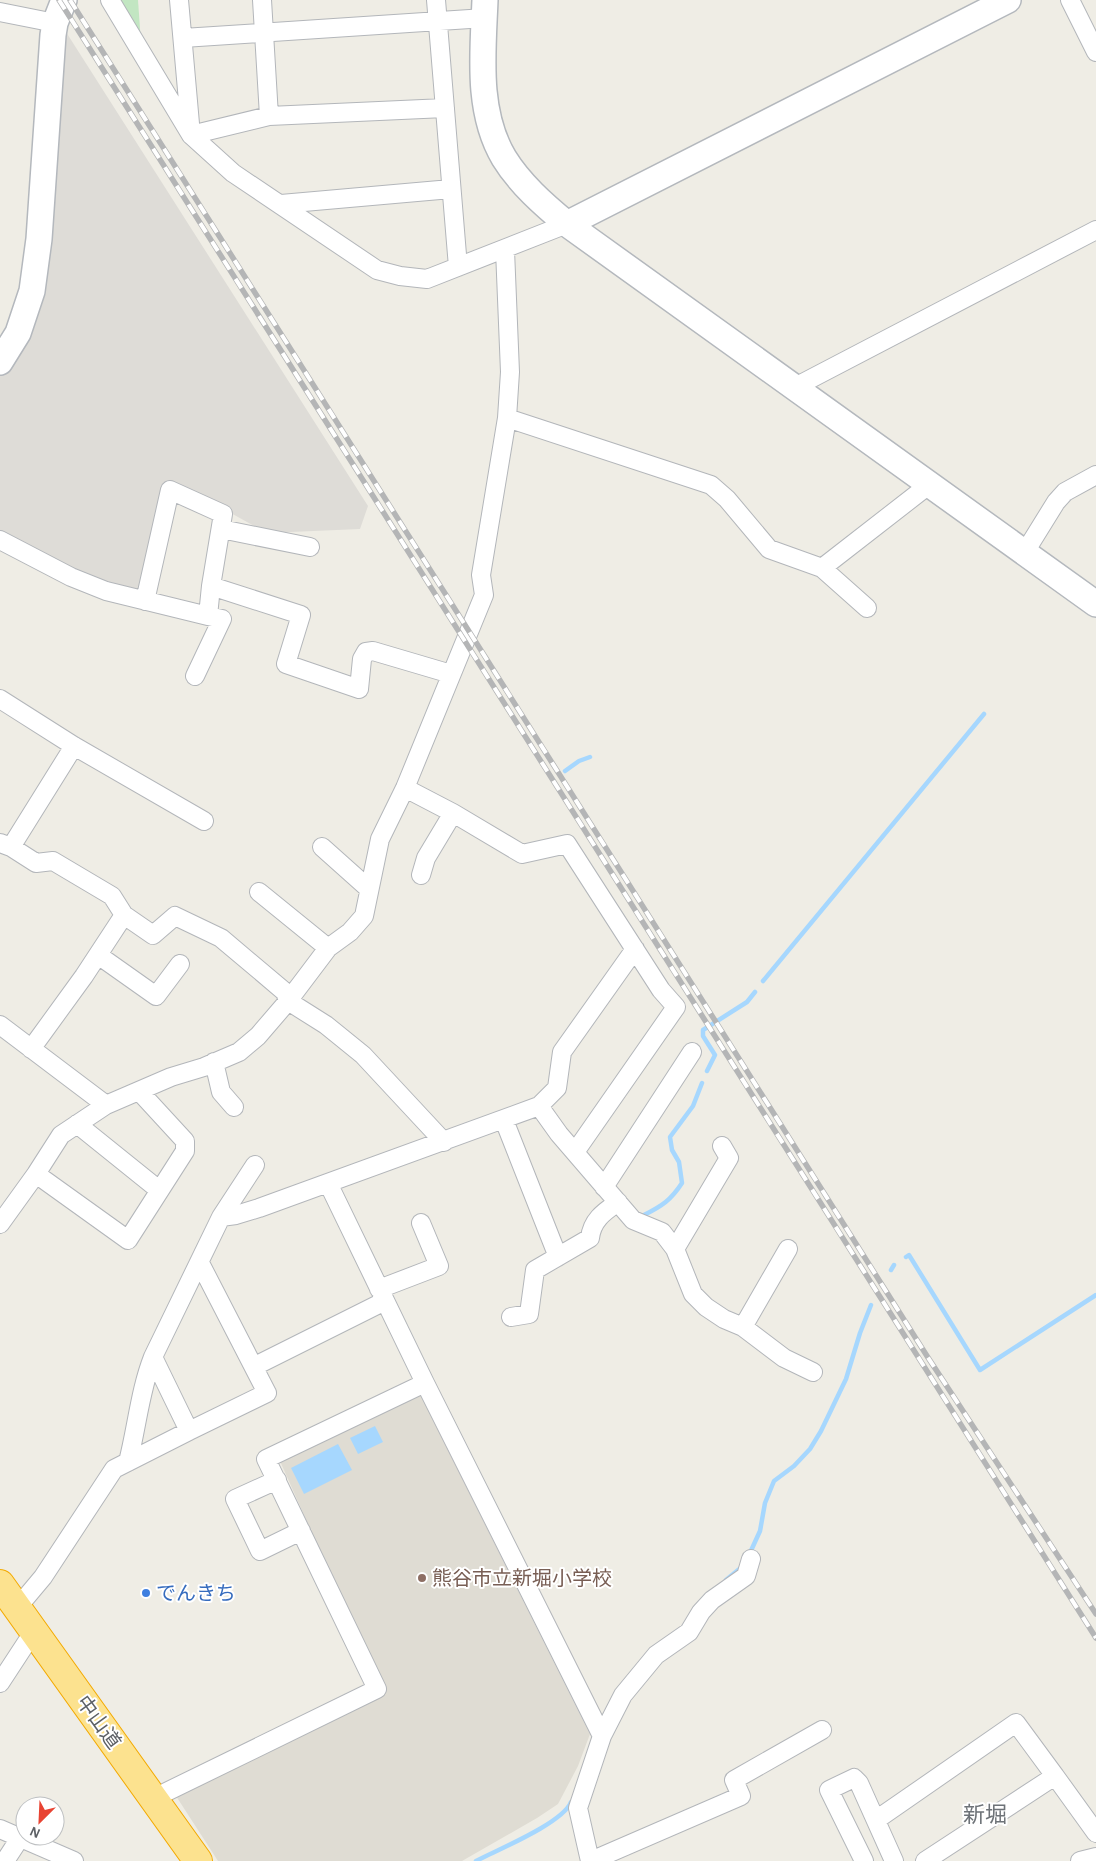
<svg xmlns="http://www.w3.org/2000/svg" width="1096" height="1861" font-family="'Alegreya Sans','Noto Sans JP',sans-serif">
<style>
.industrial{fill:#dedcd7}
.education{fill:#dfdcd3}
.green{fill:#c2e6c2}
.water{fill:#a6d7fe}
.lines{fill:none;stroke-linecap:round;stroke-linejoin:round}
.stream{stroke:#a6d7fe;stroke-width:4.5}
.street-casing{stroke:#b3b6ba;stroke-width:20}
.secondary-casing{stroke:#b4b8bd;stroke-width:28}
.highway-casing{stroke:#f3aa02;stroke-width:30}
.street{stroke:#fff;stroke-width:18}
.secondary{stroke:#fff;stroke-width:25}
.highway{stroke:#fce28f;stroke-width:28}
.rail-casing{stroke:#b4b5b6;stroke-width:5.5}
.rail{stroke:#fff;stroke-width:4;stroke-dasharray:11;stroke-linecap:butt}
.education-dot{fill:#8d6e63;stroke:#fff;stroke-width:2}
.shop-dot{fill:#3f7fe0;stroke:#fff;stroke-width:2}
.labels{text-anchor:middle;stroke-width:4;stroke-linejoin:round;paint-order:stroke}
.education-label{font-size:20px;fill:#785e54;stroke:#fff;text-anchor:start}
.shop-label{font-size:20px;fill:#366cbe;stroke:#fff;text-anchor:start}
.street-label{font-size:20px;fill:#5d6166;stroke:#fff}
.quarter-label{font-size:22px;fill:#6e7378;stroke:#fff}
</style>
<rect width="100%" height="100%" fill="#efede5"/>
<path class="industrial" d="M 66,32 L 368,506 L 360,529 L 267,533 L 229,512 L 168,484 L 141,594 L 109,587 L 0,535 L 0,373 L 50,218 Z"/>
<path class="education" d="M 420,1394 L 590,1734 L 578,1766 L 558,1804 L 537,1818 L 462,1861 L 218,1861 L 176,1796 L 384,1695 L 280,1461 Z"/>
<path class="green" d="M 115,0 L 138,0 L 141,43 Z"/>
<path class="water" d="M 375,1426 L 383,1442 L 358,1454 L 350,1438 Z
M 338,1444 L 352,1470 L 304,1494 L 291,1468 Z"/>
<g class="lines">
<path class="stream" d="M 565,771 L 579,761 L 590,757
M 763,981 L 984,714
M 707,1071 L 715,1055 L 703,1036 L 703,1030 L 747,1002 L 755,992
M 644,1215 C 662,1206 671,1200 682,1183 L 679,1162 L 672,1150 L 670,1137 L 693,1106 L 702,1083
M 906,1257 L 909,1255 L 980,1370 L 1096,1295
M 891,1270 L 894,1265
M 749,1555 L 760,1531 L 765,1503 L 774,1481 L 794,1466 L 810,1449 L 821,1431 L 846,1379 L 860,1333 L 871,1305
M 726,1580 L 743,1566
M 476,1861 C 497,1850 563,1823 571,1802"/>
<g class="street-casing">
<path id="street" d="M 110,0 L 191,135 L 269,116 L 262,0
M 179,0 L 191,135 L 233,173 L 377,270 L 400,276 L 427,279 L 567,224
M 436,0 L 458,267
M 1070,0 L 1096,52
M 0,12 L 55,23
M 183,38 L 485,18
M 269,116 L 445,108
M 281,204 L 451,189
M 795,387 L 1096,230
M 507,418 L 711,485 L 727,499 L 769,549 L 822,568 L 867,608
M 221,529 L 310,547
M 0,540 L 71,577 L 106,591 L 208,616 L 211,586 L 301,615 L 286,664 L 359,689 L 362,659 L 366,652 L 373,651 L 451,674
M 1025,552 L 1056,502 L 1065,492 L 1096,475
M 822,568 L 930,484
M 145,601 L 170,490 L 223,514 L 211,586
M 195,676 L 222,619 L 208,616
M 0,699 L 74,746 L 204,821
M 405,788 L 453,813 L 522,854 L 567,844 L 661,990 L 676,1007 L 575,1152
M 0,843 L 11,847 L 74,746
M 11,847 L 36,863 L 53,861 L 112,896 L 124,915 L 153,935 L 175,916 L 221,938 L 285,992 L 288,1001 L 326,1025 L 363,1055 L 444,1142
M 322,847 L 369,889
M 421,875 L 426,858 L 453,813
M 259,892 L 328,948
M 98,955 L 156,996 L 180,964
M 0,1025 L 106,1105
M 31,1049 L 84,976 L 124,915
M 214,1062 L 221,1092 L 234,1107
M 539,1106 L 559,1134 L 633,1220 L 662,1232 L 675,1249 L 693,1294 L 706,1307 L 724,1319 L 743,1327 L 784,1358 L 813,1372
M 504,1120 L 558,1257
M 77,1124 L 159,1190
M 36,1174 L 128,1240 L 185,1151 L 185,1141 L 139,1091
M 328,1183 L 425,1383 L 602,1736 L 578,1808 L 590,1861
M 604,1187 L 692,1052
M 221,1217 L 255,1165
M 0,1224 L 36,1174 L 61,1135 L 106,1105 L 171,1077 L 204,1067 L 239,1052 L 258,1036 L 288,1001 L 328,948 L 350,932 L 364,916 L 380,839 L 405,788 L 484,595 L 481,575 L 507,418 L 510,372 L 505,250
M 675,1249 L 729,1158 L 722,1146
M 379,1289 L 439,1266 L 421,1223
M 511,1317 L 529,1314 L 535,1270 L 590,1238 C 592,1220 604,1212 618,1202
M 743,1327 L 788,1249
M 255,1366 L 385,1301
M 189,1431 L 267,1393 L 200,1263
M 128,1462 C 137,1427 140,1390 153,1357 L 221,1217 L 236,1215 L 259,1208 L 539,1106 L 557,1088 L 562,1052 L 635,949
M 277,1480 L 235,1499 L 260,1551 L 301,1531
M 17,1608 L 43,1577 L 114,1469 L 189,1431 L 153,1357
M 0,1683 L 34,1631
M 602,1736 L 623,1695 L 656,1655 L 689,1632 L 701,1612 L 712,1600 L 746,1576 L 751,1559
M 154,1798 L 377,1689 L 266,1459 L 425,1383
M 876,1820 L 1016,1723 L 1055,1776
M 0,1829 L 74,1861
M 5,1861 L 20,1838
M 591,1861 L 741,1796 L 734,1780 L 822,1730
M 864,1861 L 829,1790 L 854,1778 L 859,1783 L 894,1861
M 925,1861 L 1055,1776 L 1096,1833
M 1080,1861 L 1096,1857"/>
</g>
<g class="secondary-casing">
<path id="secondary" d="M 485,0 C 483,52 476,111 504,158 C 520,184 544,205 567,224 L 1096,604
M 567,224 L 1008,0
M 0,362 L 18,333 L 32,291 L 39,239 L 53,35 L 55,23 L 64,0"/>
</g>
<g class="highway-casing">
<path id="highway" d="M 0,1584 L 198,1861"/>
</g>
<use href="#street" class="street"/>
<use href="#secondary" class="secondary"/>
<use href="#highway" class="highway"/>
<g class="rail-casing">
<path id="rail" d="M 59,0 L 1096,1638
M 70,0 L 927,1356 L 1096,1614"/>
</g>
<use href="#rail" class="rail"/>
</g>
<circle class="education-dot" cx="422" cy="1578" r="5"/>
<circle class="shop-dot" cx="146" cy="1593" r="5"/>
<g class="labels">
<g class="education-label">
<text x="432" y="1585">熊谷市立新堀小学校</text>
</g>
<g class="shop-label">
<text x="156" y="1600">でんきち</text>
</g>
<g class="street-label">
<text transform="translate(99 1722) rotate(54)" y="7">中山道</text>
</g>
<g class="quarter-label">
<text x="985" y="1822">新堀</text>
</g>
</g>
<g transform="translate(40 1821) rotate(204)"><circle r="24" fill="#ffffff" stroke="#bec0c2"/>
<path d="M0-4L9 19L0 12L-9 19Z" fill="#e84332"/>
<text y="-8" font-size="14" font-weight="bold" text-anchor="middle" fill="#5d6166">N</text>
</g>
</svg>
